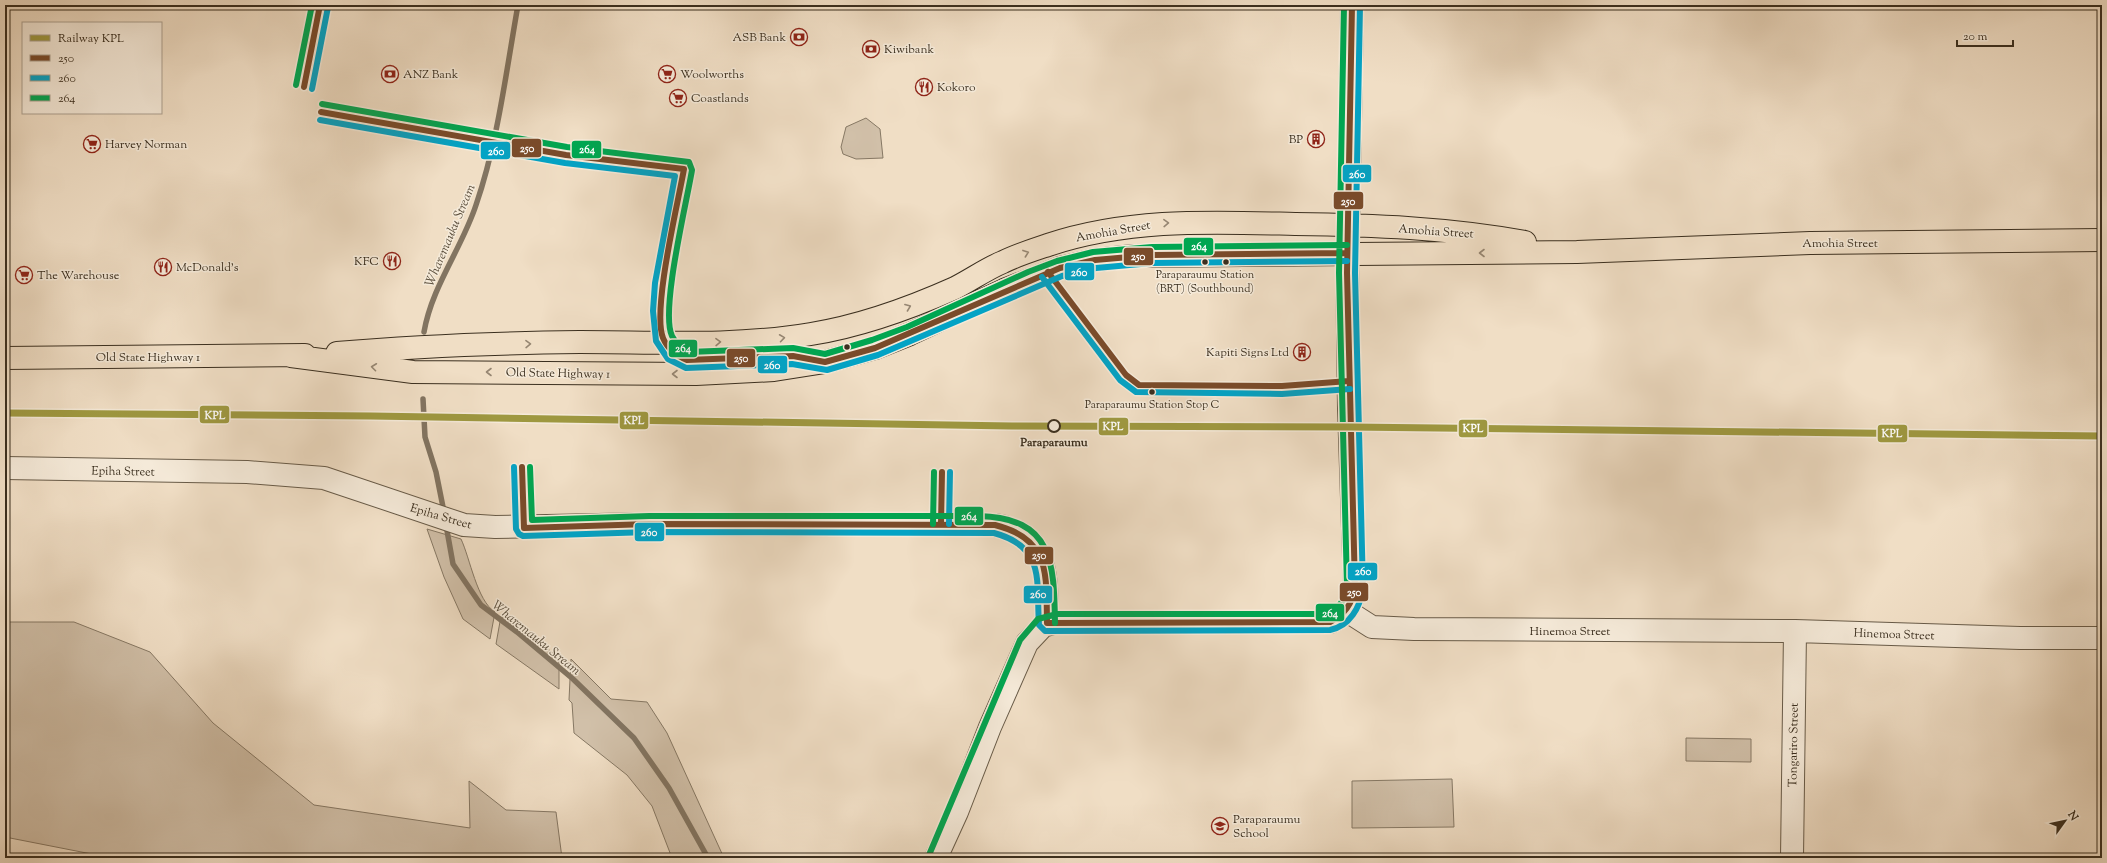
<svg xmlns="http://www.w3.org/2000/svg" width="2107" height="863" font-family="'Sorts Mill Goudy',serif">
<style>
.green{fill:#d1c0a9;stroke:#867864}
.lines{fill:none;stroke-linecap:round;stroke-linejoin:round}
.stream{stroke:#827461;stroke-width:5.5}
.minor-casing{stroke:#685b48;stroke-width:24}
.major-casing{stroke:#3b2f1f;stroke-width:24}
.minor{stroke:#f5ead9;stroke-width:22}
.major{stroke:#f0dec5;stroke-width:22}
.bus-1-casing{stroke:#f5ead9;stroke-width:9}
.bus-2-casing{stroke:#f5ead9;stroke-width:9}
.bus-3-casing{stroke:#f5ead9;stroke-width:9}
.bus-1{stroke:#7a4b2a;stroke-width:6}
.bus-2{stroke:#03a3c5;stroke-width:6}
.bus-3{stroke:#00a651;stroke-width:6}
.rail-1-casing{stroke:#f5ead9;stroke-width:10}
.rail-1{stroke:#9e9840;stroke-width:7}
.oneway{stroke:#968672}
.bus-dot{fill:#3b2f1f;stroke:#f5ead9;stroke-width:1.5}
.stop-dot{fill:#f5ead9;stroke:#3b2f1f;stroke-width:2}
.labels{text-anchor:middle;stroke-width:3;stroke-linejoin:round;paint-order:stroke}
.bus-label{font-size:11px;fill:#3b2f1f;stroke:#f5ead9}
.poi-label{font-size:12px;fill:#3b2f1f;stroke:#f5ead9;text-anchor:start}
.street-label{font-size:12px;fill:#3b2f1f;stroke:#f5ead9}
.stop-label{font-size:12px;font-weight:bold;fill:#3b2f1f;stroke:#f5ead9}
.water-label{font-size:13px;font-style:italic;fill:#594c3a;stroke:#f5ead9}
.line-badge{stroke:#f5ead9;stroke-width:1.5}
.badge-label{font-size:11px;text-anchor:middle;font-weight:bold;fill:#fff}
</style>
<rect width="100%" height="100%" fill="#f0dec5"/>
<filter id="stains"><feTurbulence type="fractalNoise" baseFrequency=".005" numOctaves="4"/><feColorMatrix values="0 0 0 0 .2 0 0 0 0 .09 0 0 0 0 .02 0 0 0 .5 -.17"/></filter>
<radialGradient id="worn" r=".72"><stop offset=".6" stop-color="#630" stop-opacity="0"/><stop offset="1" stop-color="#630" stop-opacity=".3"/></radialGradient>
<path class="green" d="M 866,118 L 880,129 L 883,158 L 856,159 L 843,154 L 841,147 L 846,127 Z
M 427,529 L 461,539 C 470,558 477,601 495,612 L 490,639 L 463,619 L 444,577 Z
M 501,616 L 559,657 L 559,689 L 496,644 Z
M 5,622 L 74,622 L 150,652 L 213,723 L 314,805 L 470,828 L 469,781 L 506,810 L 556,812 L 562,858 L 112,858 L 5,837 Z
M 571,659 L 611,699 L 647,702 L 667,733 L 724,858 L 672,858 L 652,806 L 627,775 L 574,733 L 572,703 L 569,700 Z
M 1686,738 L 1751,739 L 1751,762 L 1686,761 Z
M 1452,779 L 1454,827 L 1352,828 L 1352,781 Z"/>
<g class="lines">
<path class="stream" d="M 424,332 C 432,286 462,248 476,205 C 498,141 506,72 518,5
M 423,399 L 425,437 L 436,472 L 444,512
M 446,525 L 453,564 L 481,605 L 517,632 L 573,679 L 634,738 L 669,788 L 708,858"/>
<g class="minor-casing">
<path id="minor" d="M 5,468 L 247,472 L 324,478 L 464,525 L 495,527 L 649,524 L 995,525 C 1050,533 1046,578 1047,623
M 1347,611 L 1372,627 L 1414,629 L 1795,631 L 2020,638 L 2102,638
M 936,858 L 957,812 L 990,727 L 1027,643 L 1043,626 L 1057,622 L 1330,622 C 1346,615 1352,606 1355,588 L 1349,408 L 1347,253
M 1792,858 L 1795,631"/>
</g>
<g class="major-casing">
<path id="major" d="M 1348,240 L 1352,5
M 337,353 C 418,346 499,343 580,342 C 657,342 734,347 811,334 C 861,326 908,309 955,288 C 971,280 986,269 1003,262 C 1017,255 1033,250 1048,245 C 1129,218 1211,222 1295,224 C 1372,225 1449,228 1525,242
M 291,356 L 413,372 L 696,374 L 774,370 L 825,362 L 875,348 L 910,334 L 1004,290 L 1060,268 L 1095,260 L 1134,256 L 1577,252 L 1810,243 L 2102,240
M 5,358 L 305,355"/>
</g>
<use href="#minor" class="minor"/>
<use href="#major" class="major"/>
<g class="bus-1-casing">
<path id="bus-1" d="M 304,87 L 320,5
M 321,112 L 566,155 L 684,169 C 678,203 652,310 663,338 C 668,350 676,355 687,360 L 793,356 L 825,362 L 875,348 L 1060,268 L 1095,260 L 1152,255 L 1347,253
M 1048,272 L 1126,375 L 1139,385 L 1282,386 L 1349,381
M 522,467 L 524,528 L 649,524 L 995,525 C 1051,539 1046,574 1047,623 L 1330,622 C 1345,614 1352,604 1355,588 L 1347,273 L 1352,5
M 941,524 L 942,472"/>
</g>
<g class="bus-2-casing">
<path id="bus-2" d="M 312,89 L 328,7
M 320,120 L 565,163 L 675,176 L 655,283 L 653,311 L 656,341 L 668,359 L 686,368 L 792,364 L 827,370 L 878,355 L 1062,276 L 1096,268 L 1152,263 L 1347,261
M 1042,277 L 1120,380 L 1136,392 L 1282,394 L 1350,389
M 514,467 L 516,529 L 519,534 L 523,536 L 649,532 L 994,533 C 1046,547 1036,581 1039,625 L 1045,631 L 1330,630 C 1350,626 1360,607 1363,589 L 1355,273 L 1360,5
M 949,524 L 950,472"/>
</g>
<g class="bus-3-casing">
<path id="bus-3" d="M 296,85 L 312,5
M 322,104 L 567,147 L 689,162 L 692,170 C 687,201 660,311 672,336 C 676,344 681,348 689,352 L 793,348 L 825,354 L 872,340 L 907,327 L 1028,272 L 1057,261 L 1093,252 L 1152,247 L 1347,245
M 530,467 L 532,520 L 649,516 L 979,516 C 1053,518 1054,562 1055,623
M 933,524 L 934,472
M 929,855 L 1020,640 L 1038,619 L 1057,614 L 1328,614 C 1340,608 1344,600 1347,587 L 1339,273 L 1344,5"/>
</g>
<use href="#bus-1" class="bus-1"/>
<use href="#bus-2" class="bus-2"/>
<use href="#bus-3" class="bus-3"/>
<g class="rail-1-casing">
<path id="rail-1" d="M 5,413 L 371,416 L 1012,426 L 1350,427 L 2102,436"/>
</g>
<use href="#rail-1" class="rail-1"/>
</g>
<defs><path id="oneway-chevron" d="M-2-3.5L2.5 0L-2 3.5" fill="none" stroke-width="1.6" stroke-linecap="round" stroke-linejoin="round"/></defs>
<g class="oneway">
<use href="#oneway-chevron" transform="translate(1166 223) rotate(-2)"/>
<use href="#oneway-chevron" transform="translate(1026 253) rotate(-20)"/>
<use href="#oneway-chevron" transform="translate(1482 253) rotate(180)"/>
<use href="#oneway-chevron" transform="translate(908 307) rotate(-21)"/>
<use href="#oneway-chevron" transform="translate(782 338) rotate(-8)"/>
<use href="#oneway-chevron" transform="translate(718 342) rotate(-1)"/>
<use href="#oneway-chevron" transform="translate(528 344) rotate(-1)"/>
<use href="#oneway-chevron" transform="translate(374 367) rotate(-173)"/>
<use href="#oneway-chevron" transform="translate(489 372) rotate(-180)"/>
<use href="#oneway-chevron" transform="translate(675 374) rotate(180)"/>
</g>
<defs>
<g id="bank-ring" transform="scale(0.9)"><circle r="9.5" fill="#f5ead9" stroke="#8f2418" stroke-width="1.5"/><path d="M-6-4H6V4H-6ZM0-2.3a2.3 2.3 0 1 0 0 4.6a2.3 2.3 0 1 0 0-4.6Z" fill="#8f2418"/></g>
<g id="supermarket-ring" transform="scale(0.9)"><circle r="9.5" fill="#f5ead9" stroke="#8f2418" stroke-width="1.5"/><path d="M-6-5.5h2.5l.6 2H6L4.5 2H-2.5L-4.4-4H-6ZM-1.5 3.2a1.3 1.3 0 1 0 .1 0ZM3 3.2a1.3 1.3 0 1 0 .1 0Z" fill="#8f2418"/></g>
<g id="restaurant-ring" transform="scale(0.9)"><circle r="9.5" fill="#f5ead9" stroke="#8f2418" stroke-width="1.5"/><path d="M-5-6h1v4h1v-4h1v4h1v-4h1v5L-1.5 .5V6h-2V.5L-5-1ZM5-6V6H3V1.5H1.5Q1.5-4 5-6Z" fill="#8f2418"/></g>
<g id="building-ring" transform="scale(0.9)"><circle r="9.5" fill="#f5ead9" stroke="#8f2418" stroke-width="1.5"/><path d="M-4-6H4V6H1V3H-1V6H-4ZM-2.5-4.3h1.7v1.8h-1.7ZM.8-4.3h1.7v1.8H.8ZM-2.5-1h1.7V.8h-1.7ZM.8-1h1.7V.8H.8Z" fill="#8f2418"/></g>
<g id="school-ring" transform="scale(0.9)"><circle r="9.5" fill="#f5ead9" stroke="#8f2418" stroke-width="1.5"/><path d="M0-5L7-2L0 1L-7-2ZM-4 1L0 2.5L4 1V4Q0 6-4 4Z" fill="#8f2418"/></g>
</defs>
<g fill-rule="evenodd">
<use href="#bank-ring" x="799" y="37"/>
<use href="#bank-ring" x="871" y="49"/>
<use href="#bank-ring" x="390" y="74"/>
<use href="#supermarket-ring" x="667" y="74"/>
<use href="#restaurant-ring" x="924" y="87"/>
<use href="#supermarket-ring" x="678" y="98"/>
<use href="#building-ring" x="1316" y="139"/>
<use href="#supermarket-ring" x="92" y="144"/>
<use href="#restaurant-ring" x="392" y="261"/>
<use href="#restaurant-ring" x="163" y="267"/>
<use href="#supermarket-ring" x="24" y="275"/>
<use href="#building-ring" x="1302" y="352"/>
<use href="#school-ring" x="1220" y="826"/>
</g>
<g class="bus-dot">
<circle cx="1205" cy="262" r="3.5"/>
<circle cx="1226" cy="262" r="3.5"/>
<circle cx="847" cy="347" r="3.5"/>
<circle cx="1152" cy="392" r="3.5"/>
</g>
<circle class="stop-dot" cx="1054" cy="426" r="6"/>
<g class="labels">
<g class="bus-label">
<text x="1205" y="278">Paraparaumu Station<tspan x="1205" dy="14">(BRT) (Southbound)</tspan></text>
<text x="1152" y="408">Paraparaumu Station Stop C</text>
</g>
<g class="poi-label">
<text x="786" y="41" text-anchor="end">ASB Bank</text>
<text x="884" y="53">Kiwibank</text>
<text x="403" y="78">ANZ Bank</text>
<text x="680" y="78">Woolworths</text>
<text x="937" y="91">Kokoro</text>
<text x="691" y="102">Coastlands</text>
<text x="1303" y="143" text-anchor="end">BP</text>
<text x="105" y="148">Harvey Norman</text>
<text x="379" y="265" text-anchor="end">KFC</text>
<text x="176" y="271">McDonald's</text>
<text x="37" y="279">The Warehouse</text>
<text x="1289" y="356" text-anchor="end">Kapiti Signs Ltd</text>
<text x="1233" y="823">Paraparaumu<tspan x="1233" dy="14">School</tspan></text>
</g>
<g class="street-label">
<text transform="translate(1113 231) rotate(-10)" y="4">Amohia Street</text>
<text transform="translate(1436 231) rotate(4)" y="4">Amohia Street</text>
<text x="1840" y="247">Amohia Street</text>
<text x="148" y="361">Old State Highway 1</text>
<text transform="translate(558 373) rotate(1)" y="4">Old State Highway 1</text>
<text transform="translate(123 471) rotate(1)" y="4">Epiha Street</text>
<text transform="translate(441 516) rotate(16)" y="4">Epiha Street</text>
<text x="1570" y="635">Hinemoa Street</text>
<text transform="translate(1894 634) rotate(2)" y="4">Hinemoa Street</text>
<text transform="translate(1793 745) rotate(-89)" y="4">Tongariro Street</text>
</g>
<g class="stop-label">
<text x="1054" y="446">Paraparaumu</text>
</g>
<g class="water-label">
<text transform="translate(449 235) rotate(-67)" y="5">Wharemauku Stream</text>
<text transform="translate(537 637) rotate(39)" y="5">Wharemauku Stream</text>
</g>
</g>
<g class="line-badge">
<rect x="511" y="138" width="31" height="20" rx="4" fill="#7a4b2a"/>
<rect x="571" y="140" width="31" height="19" rx="4" fill="#00a651"/>
<rect x="480" y="141" width="31" height="19" rx="4" fill="#03a3c5"/>
<rect x="1342" y="164" width="30" height="19" rx="4" fill="#03a3c5"/>
<rect x="1333" y="191" width="31" height="19" rx="4" fill="#7a4b2a"/>
<rect x="1183" y="237" width="31" height="19" rx="4" fill="#00a651"/>
<rect x="1123" y="247" width="31" height="19" rx="4" fill="#7a4b2a"/>
<rect x="1064" y="262" width="31" height="19" rx="4" fill="#03a3c5"/>
<rect x="668" y="339" width="30" height="19" rx="4" fill="#00a651"/>
<rect x="726" y="348" width="30" height="20" rx="4" fill="#7a4b2a"/>
<rect x="757" y="355" width="31" height="19" rx="4" fill="#03a3c5"/>
<rect x="199" y="405" width="31" height="19" rx="4" fill="#9e9840"/>
<rect x="619" y="411" width="30" height="19" rx="4" fill="#9e9840"/>
<rect x="1098" y="417" width="31" height="19" rx="4" fill="#9e9840"/>
<rect x="1458" y="419" width="30" height="19" rx="4" fill="#9e9840"/>
<rect x="1877" y="424" width="31" height="19" rx="4" fill="#9e9840"/>
<rect x="954" y="506" width="30" height="20" rx="4" fill="#00a651"/>
<rect x="634" y="522" width="31" height="20" rx="4" fill="#03a3c5"/>
<rect x="1024" y="546" width="30" height="19" rx="4" fill="#7a4b2a"/>
<rect x="1347" y="562" width="31" height="19" rx="4" fill="#03a3c5"/>
<rect x="1339" y="582" width="30" height="20" rx="4" fill="#7a4b2a"/>
<rect x="1023" y="585" width="30" height="19" rx="4" fill="#03a3c5"/>
<rect x="1315" y="603" width="30" height="19" rx="4" fill="#00a651"/>
</g>
<g class="badge-label">
<text x="527" y="152">250</text>
<text x="587" y="153">264</text>
<text x="496" y="155">260</text>
<text x="1357" y="178">260</text>
<text x="1348" y="205">250</text>
<text x="1199" y="250">264</text>
<text x="1138" y="260">250</text>
<text x="1079" y="276">260</text>
<text x="683" y="352">264</text>
<text x="741" y="362">250</text>
<text x="772" y="369">260</text>
<text x="215" y="419">KPL</text>
<text x="634" y="424">KPL</text>
<text x="1113" y="430">KPL</text>
<text x="1473" y="432">KPL</text>
<text x="1892" y="437">KPL</text>
<text x="969" y="520">264</text>
<text x="649" y="536">260</text>
<text x="1039" y="559">250</text>
<text x="1363" y="575">260</text>
<text x="1354" y="596">250</text>
<text x="1038" y="598">260</text>
<text x="1330" y="617">264</text>
</g>
<rect width="2107" height="863" fill="none" stroke="#f0dec5" stroke-width="20"/>
<rect x="6" y="6" width="2095" height="851" fill="none" stroke="#3b2f1f" stroke-width="2"/>
<rect x="10" y="10" width="2087" height="843" fill="none" stroke="#3b2f1f"/>
<rect x="22" y="22" width="140" height="92" fill="#f5ead9" stroke="#ab9f8f"/>
<rect x="30" y="35" width="20" height="6" fill="#9e9840" stroke="#ab9f8f"/>
<text x="58" y="42" font-size="12" fill="#3b2f1f">Railway KPL</text>
<rect x="30" y="55" width="20" height="6" fill="#7a4b2a" stroke="#ab9f8f"/>
<text x="58" y="62" font-size="12" fill="#3b2f1f">250</text>
<rect x="30" y="75" width="20" height="6" fill="#03a3c5" stroke="#ab9f8f"/>
<text x="58" y="82" font-size="12" fill="#3b2f1f">260</text>
<rect x="30" y="95" width="20" height="6" fill="#00a651" stroke="#ab9f8f"/>
<text x="58" y="102" font-size="12" fill="#3b2f1f">264</text>
<g transform="translate(2065 821) rotate(57)" stroke="#f5ead9" stroke-width="3" paint-order="stroke">
<path d="M0-3L7 15L0 10L-7 15Z" fill="#3b2f1f"/>
<text y="-6" font-size="11" font-weight="bold" text-anchor="middle" fill="#3b2f1f">N</text>
</g>
<path d="M1957 40v6h56v-6" fill="none" stroke="#3b2f1f" stroke-width="2"/>
<text x="1963" y="40" font-size="12" fill="#3b2f1f" stroke="#f5ead9" stroke-width="3" paint-order="stroke">20 m</text>
<rect width="100%" height="100%" filter="url(#stains)"/>
<rect width="100%" height="100%" fill="url(#worn)"/>
</svg>
